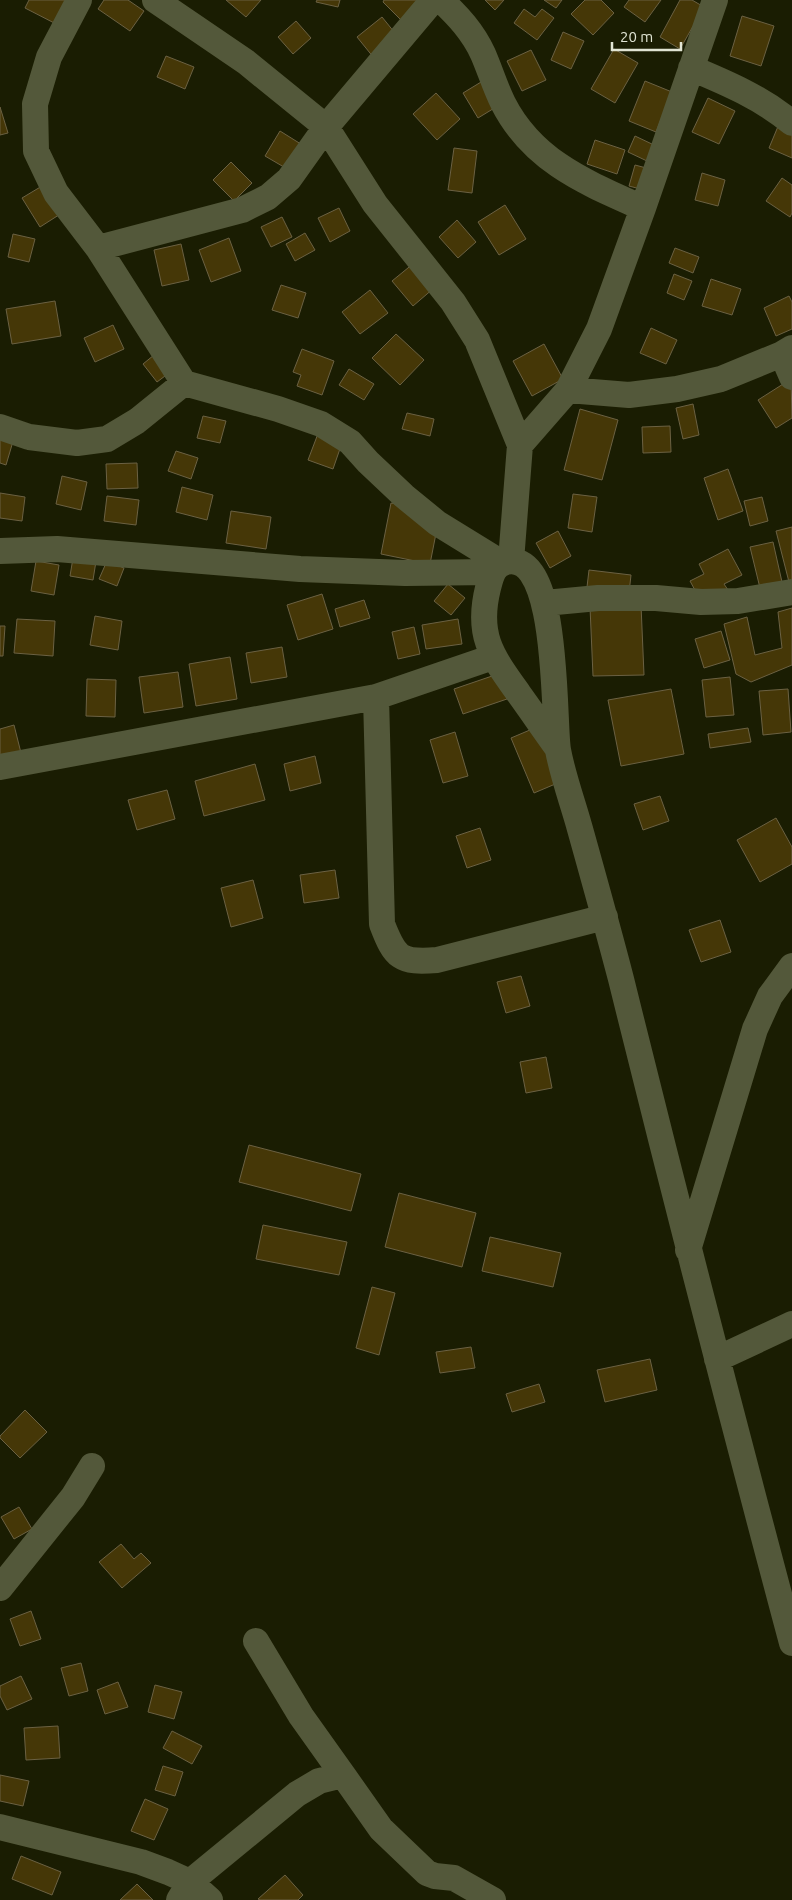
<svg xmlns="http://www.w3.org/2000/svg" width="792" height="1900" font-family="Ubuntu,sans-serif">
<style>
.building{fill:#453707;stroke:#6b6143}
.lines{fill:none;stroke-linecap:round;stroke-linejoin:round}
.minor{stroke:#53583a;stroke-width:26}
</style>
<rect width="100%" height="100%" fill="#1a1d02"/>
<path class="building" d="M 29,0 L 67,0 L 62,27 L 25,8 Z
M 104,0 L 128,0 L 144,11 L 130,31 L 98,9 Z
M 226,0 L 261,0 L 246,17 Z
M 317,0 L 340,0 L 338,7 L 316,2 Z
M 384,0 L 424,0 L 403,22 L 383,2 Z
M 485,0 L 504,0 L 495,10 Z
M 544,0 L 562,0 L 556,8 Z
M 585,0 L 601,0 L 614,13 L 593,35 L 571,14 Z
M 629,0 L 661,0 L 645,22 L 624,7 Z
M 680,0 L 692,0 L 704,7 L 680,49 L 660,37 Z
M 524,9 L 535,17 L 542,9 L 554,18 L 537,40 L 514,23 Z
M 742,16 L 774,26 L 761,66 L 730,56 Z
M 382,17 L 399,38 L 374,58 L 357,37 Z
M 296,21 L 311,38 L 293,54 L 278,37 Z
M 563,32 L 584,41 L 571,69 L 551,60 Z
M 614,49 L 638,63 L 615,103 L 591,89 Z
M 531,50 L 546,80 L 522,91 L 507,61 Z
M 166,56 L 194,67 L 185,89 L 157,77 Z
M 486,79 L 501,104 L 478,118 L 463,93 Z
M 645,81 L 672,92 L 656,132 L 629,121 Z
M 436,93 L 460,119 L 437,140 L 413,114 Z
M 708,98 L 735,111 L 719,144 L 692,132 Z
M 0,107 L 8,133 L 0,135 Z
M 779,124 L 792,129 L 792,158 L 769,148 Z
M 280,131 L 304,146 L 289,170 L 265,156 Z
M 635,136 L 654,145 L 647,161 L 628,152 Z
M 595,140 L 625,150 L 617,174 L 587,164 Z
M 454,148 L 477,151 L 472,193 L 448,190 Z
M 231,162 L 252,183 L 234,201 L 213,180 Z
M 635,165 L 650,169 L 644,190 L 629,186 Z
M 702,173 L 725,180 L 718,206 L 695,200 Z
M 782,178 L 792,185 L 792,213 L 790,217 L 766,201 Z
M 47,183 L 65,211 L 40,227 L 22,198 Z
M 505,205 L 526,239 L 499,255 L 478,222 Z
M 339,208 L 350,231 L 330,242 L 318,218 Z
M 282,217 L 292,237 L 271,247 L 261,227 Z
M 457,220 L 476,242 L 458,258 L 439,237 Z
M 305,233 L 315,250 L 295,261 L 286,244 Z
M 13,234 L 35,239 L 29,262 L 8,257 Z
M 229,238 L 241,271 L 211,282 L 199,250 Z
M 181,244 L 189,280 L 162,286 L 154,250 Z
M 675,248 L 699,257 L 693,273 L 669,263 Z
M 414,263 L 434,288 L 413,306 L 392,281 Z
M 674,274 L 692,281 L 684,300 L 667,293 Z
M 711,279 L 741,289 L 732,315 L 702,306 Z
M 281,285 L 306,293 L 298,318 L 272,310 Z
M 370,290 L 388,313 L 360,334 L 342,312 Z
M 789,296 L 792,302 L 792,329 L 776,336 L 764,308 Z
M 55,301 L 61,336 L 12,344 L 6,309 Z
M 113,325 L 124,349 L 95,362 L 84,338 Z
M 651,328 L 677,340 L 666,364 L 640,353 Z
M 396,334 L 424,360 L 400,385 L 372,358 Z
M 544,344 L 563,379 L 532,396 L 513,361 Z
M 302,349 L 334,361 L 322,395 L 297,386 L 301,375 L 293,372 Z
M 154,355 L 169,373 L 157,382 L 143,364 Z
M 349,369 L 374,384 L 364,400 L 339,385 Z
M 791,379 L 792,418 L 776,428 L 758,400 Z
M 693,404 L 699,435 L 683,439 L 676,408 Z
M 580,409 L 618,420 L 602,480 L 564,470 Z
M 407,413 L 434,419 L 430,436 L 402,429 Z
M 203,416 L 226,421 L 220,443 L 197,438 Z
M 670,426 L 671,452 L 643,453 L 642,427 Z
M 319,431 L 343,440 L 333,469 L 308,460 Z
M 0,435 L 14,438 L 6,465 L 0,463 Z
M 176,451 L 198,458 L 191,479 L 168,471 Z
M 137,463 L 138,488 L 107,489 L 106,464 Z
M 728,469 L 743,511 L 718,520 L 704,478 Z
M 62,476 L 87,482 L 81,510 L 56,504 Z
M 182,487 L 213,495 L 207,520 L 176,512 Z
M 0,493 L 25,497 L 22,521 L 0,518 Z
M 573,494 L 597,497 L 592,532 L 568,528 Z
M 107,496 L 139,500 L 136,525 L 104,521 Z
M 762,497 L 768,521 L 750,526 L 744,501 Z
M 391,503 L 440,513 L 430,564 L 381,554 Z
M 231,511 L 271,517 L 266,549 L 226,543 Z
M 792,527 L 792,581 L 789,582 L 776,531 Z
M 558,531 L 571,556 L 550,568 L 536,543 Z
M 773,542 L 782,582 L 760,588 L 750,547 Z
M 728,549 L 742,575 L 724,584 L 728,590 L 696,592 L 690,581 L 704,574 L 699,564 Z
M 74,552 L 97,555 L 93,580 L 70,576 Z
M 36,561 L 59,565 L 54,595 L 31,591 Z
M 107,561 L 124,568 L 117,586 L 99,579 Z
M 589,570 L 631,575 L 629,593 L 587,587 Z
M 448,584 L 465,598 L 451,615 L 434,601 Z
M 322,594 L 333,629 L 298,640 L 287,605 Z
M 364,600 L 370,618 L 340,627 L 335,609 Z
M 641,605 L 644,675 L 593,676 L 590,607 Z
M 792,608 L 792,665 L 751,682 L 736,674 L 724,624 L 747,617 L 755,655 L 782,648 L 778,612 Z
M 95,616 L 122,621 L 118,650 L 90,645 Z
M 17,619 L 55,621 L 53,656 L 14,653 Z
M 458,619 L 462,644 L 426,649 L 422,625 Z
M 0,626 L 5,626 L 3,656 L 0,656 Z
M 414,627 L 420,654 L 398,659 L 392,632 Z
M 721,631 L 730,660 L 704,668 L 695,639 Z
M 282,647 L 287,677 L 251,683 L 246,653 Z
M 230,657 L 237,699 L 196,706 L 189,664 Z
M 178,672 L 183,707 L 144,713 L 139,677 Z
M 498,674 L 507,699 L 463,714 L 454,689 Z
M 730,677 L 734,715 L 706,717 L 702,680 Z
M 87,679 L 116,680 L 115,717 L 86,716 Z
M 671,689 L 684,754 L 621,766 L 608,700 Z
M 788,689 L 791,732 L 763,735 L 759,691 Z
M 14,725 L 21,753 L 0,759 L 0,729 Z
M 537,727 L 560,782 L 534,793 L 511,738 Z
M 748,728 L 751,742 L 710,748 L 708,734 Z
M 455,732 L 468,776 L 443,783 L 430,740 Z
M 315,756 L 321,783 L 290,791 L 284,764 Z
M 255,764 L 265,800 L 204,816 L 195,781 Z
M 167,790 L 175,819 L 137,830 L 128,800 Z
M 660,796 L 669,821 L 643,830 L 634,804 Z
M 776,818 L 792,847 L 792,864 L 760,882 L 737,840 Z
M 480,828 L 491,860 L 467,868 L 456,836 Z
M 335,870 L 339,898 L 304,903 L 300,875 Z
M 253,880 L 263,918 L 231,927 L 221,888 Z
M 720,920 L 731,952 L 701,962 L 689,930 Z
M 521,976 L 530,1006 L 506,1013 L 497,982 Z
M 546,1057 L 552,1088 L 526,1093 L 520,1062 Z
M 249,1145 L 361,1174 L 351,1211 L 239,1182 Z
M 399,1193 L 476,1213 L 462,1267 L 385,1247 Z
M 263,1225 L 347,1242 L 339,1275 L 256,1259 Z
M 490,1237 L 561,1253 L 553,1287 L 482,1271 Z
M 372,1287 L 395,1293 L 379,1355 L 356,1348 Z
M 471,1347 L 475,1368 L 440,1373 L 436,1352 Z
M 650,1359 L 657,1390 L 605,1402 L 597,1370 Z
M 539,1384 L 545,1402 L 512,1412 L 506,1394 Z
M 25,1410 L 47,1432 L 20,1458 L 0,1438 L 0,1436 Z
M 19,1507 L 32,1529 L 14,1539 L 1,1517 Z
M 121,1544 L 134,1559 L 141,1553 L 151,1563 L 122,1588 L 99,1562 Z
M 31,1611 L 41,1639 L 20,1646 L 10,1619 Z
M 81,1663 L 88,1691 L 69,1696 L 61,1668 Z
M 21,1676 L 32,1699 L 7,1710 L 0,1696 L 0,1686 Z
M 118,1682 L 128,1707 L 105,1714 L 97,1690 Z
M 155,1685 L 182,1692 L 174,1719 L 148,1712 Z
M 58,1726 L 60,1758 L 26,1760 L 24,1728 Z
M 172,1731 L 202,1746 L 192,1764 L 163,1748 Z
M 163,1766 L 183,1772 L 175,1796 L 155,1790 Z
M 0,1775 L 29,1781 L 23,1806 L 0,1801 Z
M 145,1799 L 168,1809 L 154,1840 L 131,1831 Z
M 21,1856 L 61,1872 L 52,1895 L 12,1879 Z
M 285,1875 L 303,1895 L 298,1900 L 260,1900 L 258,1899 Z
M 137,1884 L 153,1900 L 120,1900 Z"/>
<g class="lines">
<path class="minor" d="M 79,0 L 49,57 L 35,104 L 36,151 L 56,193 L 98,248 L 184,383
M 155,0 L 246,62 L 326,127 L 375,204 L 453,302 L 477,340 L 520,445
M 441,0 C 458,16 473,32 483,54 C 490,70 495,87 503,103 C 533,162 587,183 643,208
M 691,68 C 727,83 762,98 792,123
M 98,248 L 242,210 L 268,197 L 289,179 L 326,127 L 433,0
M 782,354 L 792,377
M 568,390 L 629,395 L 677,389 L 721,379 L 782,354 L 792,348
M 0,427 L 29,437 L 77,443 L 107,439 L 137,421 L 184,383 L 278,409 L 321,424 L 350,442 L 368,462 L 404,496 L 437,523 L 502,563
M 0,551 L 57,549 L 300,569 L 405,573 L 492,572
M 511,561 L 520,445 L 568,390 L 599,329 L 643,208 L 715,0
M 545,603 L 598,598 L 656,598 L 701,602 L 738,601 L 792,592
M 376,697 L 382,924 C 395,958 400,963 437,960 L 605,917
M 558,749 C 545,731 532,712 519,694 C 492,656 476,636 488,588 C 491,577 493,565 506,562 C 560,548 553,721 558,750 C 563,777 573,803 580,829 C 594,879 608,929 621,979 C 676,1201 733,1422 792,1643
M 0,767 L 376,697 L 493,657
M 688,1250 L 755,1029 L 770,996 L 792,966
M 717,1359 L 792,1324
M 0,1588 L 73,1497 L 92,1466
M 256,1641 L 301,1716 L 343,1775
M 0,1827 L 141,1862 L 168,1872 L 190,1882 L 210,1900
M 179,1900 L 190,1882 L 297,1794 L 319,1781 L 343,1775 L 381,1829 L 427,1873 L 435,1876 L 454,1878 L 493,1900"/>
</g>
<path d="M612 42v8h69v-8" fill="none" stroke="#e1e5d4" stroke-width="2.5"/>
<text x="620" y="42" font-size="15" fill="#e1e5d4" stroke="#1a1d02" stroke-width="4" paint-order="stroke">20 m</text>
</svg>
